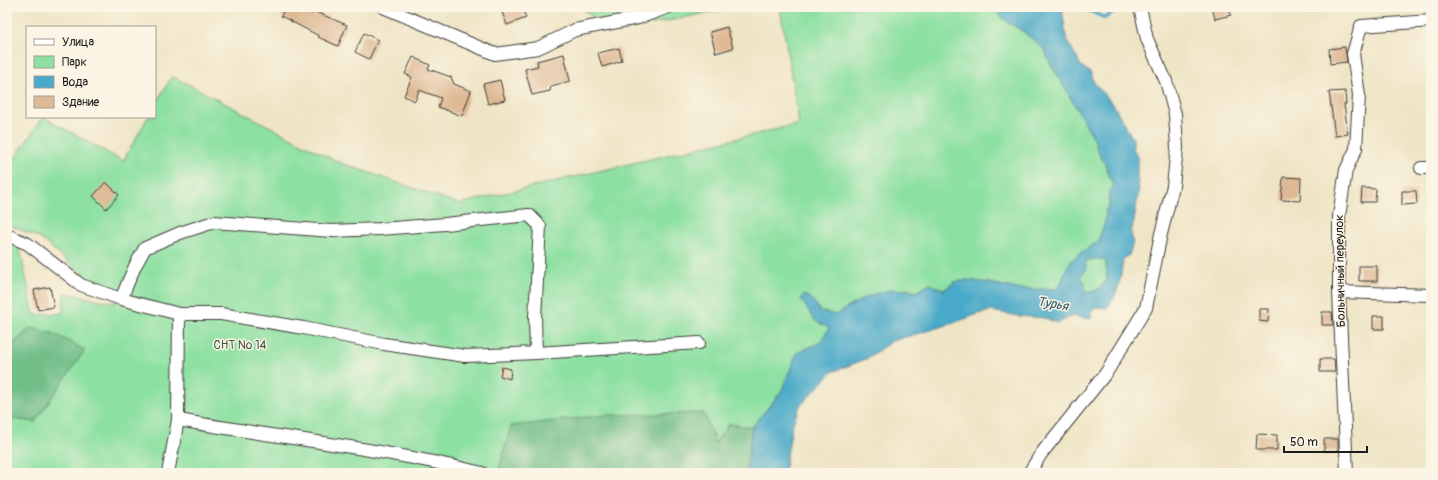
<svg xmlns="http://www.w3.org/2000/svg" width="1438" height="480" font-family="Pangolin,sans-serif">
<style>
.green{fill:#8ce0a2;stroke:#547e5f}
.forest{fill:#71be88;stroke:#466d52}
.water{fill:#49a9c8;stroke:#326272;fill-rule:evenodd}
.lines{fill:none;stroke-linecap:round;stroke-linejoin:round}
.stream{stroke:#49a9c8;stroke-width:3.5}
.building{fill:#deb994}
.street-casing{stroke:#3c3a36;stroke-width:14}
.street{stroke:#fff;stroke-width:12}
.labels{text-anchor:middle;stroke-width:3;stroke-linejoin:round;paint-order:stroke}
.street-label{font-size:12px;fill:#1c1c1c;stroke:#fcf5e5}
.park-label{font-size:12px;fill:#3e5744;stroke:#fcf5e5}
.water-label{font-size:13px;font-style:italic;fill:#305b69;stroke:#fcf5e5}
</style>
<rect width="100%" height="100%" fill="#fcf5e5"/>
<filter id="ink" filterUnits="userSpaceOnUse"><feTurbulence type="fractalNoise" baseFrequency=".025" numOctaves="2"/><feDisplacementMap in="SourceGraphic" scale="8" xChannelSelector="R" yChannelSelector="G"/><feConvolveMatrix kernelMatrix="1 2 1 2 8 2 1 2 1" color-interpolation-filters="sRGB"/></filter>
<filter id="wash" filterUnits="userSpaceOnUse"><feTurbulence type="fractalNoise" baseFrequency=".012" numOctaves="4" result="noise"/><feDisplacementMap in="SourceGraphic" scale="16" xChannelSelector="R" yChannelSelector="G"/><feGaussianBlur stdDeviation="0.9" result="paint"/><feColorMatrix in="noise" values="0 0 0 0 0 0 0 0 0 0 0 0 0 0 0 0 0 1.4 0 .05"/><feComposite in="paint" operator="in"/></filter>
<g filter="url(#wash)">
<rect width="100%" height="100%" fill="#efe5c6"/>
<path class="green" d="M 584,7 L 751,7 L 711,12 L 614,32 L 581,8 Z
M 780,7 L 993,7 L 1006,21 L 1024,32 L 1045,50 L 1049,61 L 1095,140 L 1098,152 L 1105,164 L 1113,186 L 1109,192 L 1109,206 L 1106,209 L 1105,222 L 1098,242 C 1087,249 1074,255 1067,267 C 1063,274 1063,284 1055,289 L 1017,289 L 995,284 L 967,280 L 955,282 L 944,290 L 930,284 L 916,292 L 906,289 L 854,303 L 836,315 L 820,311 L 812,299 L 829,328 L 821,342 L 797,353 L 781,392 L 752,427 L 729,424 L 715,443 L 512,426 L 498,473 L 7,473 L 7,418 L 35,422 L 30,328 L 7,350 L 7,240 L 19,245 L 34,315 L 63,313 L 64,293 L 116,303 L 116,292 L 88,279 L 40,238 L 7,224 L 7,170 L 43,117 L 123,161 L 148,117 L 155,117 L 155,105 L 172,76 L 338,162 L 459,204 L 799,124 Z
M 1091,259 L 1096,260 L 1103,259 L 1106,261 L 1107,280 C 1100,288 1096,293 1086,292 L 1085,284 L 1081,276 L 1086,268 L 1085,262 Z"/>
<path class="forest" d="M 30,328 L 53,333 L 85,350 L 35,422 L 7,418 L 7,350 Z
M 704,413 L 715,443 L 729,424 L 752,427 L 746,473 L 498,473 L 511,426 L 605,415 Z"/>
<path class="water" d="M 993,7 L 1062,7 L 1066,37 L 1081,66 L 1091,73 L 1094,83 L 1113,104 L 1133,139 L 1133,148 L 1138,159 L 1137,177 L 1139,189 L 1134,222 L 1131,232 L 1133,242 L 1129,255 L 1123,259 C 1121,276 1119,295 1107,308 L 1096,307 L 1091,311 L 1091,319 L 1072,316 L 1058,323 L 1044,318 L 1018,316 L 991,311 L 978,314 L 951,324 L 892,341 L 866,359 L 832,372 L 800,406 L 792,426 L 784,473 L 746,473 L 752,427 L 781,392 L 797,353 L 821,342 L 829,328 L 815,321 L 801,299 L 804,295 L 812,299 L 820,311 L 836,315 C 861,299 885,283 916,292 L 930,284 L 944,290 L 955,282 L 967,280 L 995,284 L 1017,289 L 1055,289 C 1064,284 1063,273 1068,265 C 1076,254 1087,249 1098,242 L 1105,222 L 1106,209 L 1109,206 L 1109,192 L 1113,186 L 1105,164 L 1098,152 L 1095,140 L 1049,61 L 1045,50 L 1024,32 L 1006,21 ZM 1091,259 L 1096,260 L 1103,259 L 1106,261 L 1107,280 C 1100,288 1096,294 1086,292 L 1085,284 L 1081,276 L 1087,269 L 1086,267 L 1085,262 Z"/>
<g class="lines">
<path class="stream" d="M 1081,7 L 1105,18 L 1119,7"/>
</g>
<g id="blocks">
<path class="building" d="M 286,7 L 299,7 L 312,14 L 313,11 L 347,25 L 338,46 L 318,37 L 319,36 L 281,16 Z
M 515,7 L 522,7 L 526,18 L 507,25 L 502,12 Z
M 1212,7 L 1229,7 L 1231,15 L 1215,19 Z
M 727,27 L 733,48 L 716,53 L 710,32 Z
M 364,33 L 378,40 L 369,59 L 355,52 Z
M 1345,47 L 1347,62 L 1330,64 L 1329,49 Z
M 619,48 L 622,61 L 602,67 L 598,53 Z
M 564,54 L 570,81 L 551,86 L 550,91 L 532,95 L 525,69 L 538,66 L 537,61 Z
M 413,57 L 430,65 L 428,69 L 451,77 L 454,84 L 471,91 L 462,116 L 438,107 L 441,98 L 419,90 L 415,101 L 404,96 L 412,77 L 405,74 Z
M 500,80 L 505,100 L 488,104 L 483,84 Z
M 1345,91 L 1346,104 L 1344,104 L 1348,134 L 1335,136 L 1329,92 Z
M 1283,177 L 1301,178 L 1300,201 L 1281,200 Z
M 106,182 L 119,195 L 106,209 L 93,196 Z
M 1362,188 L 1376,189 L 1375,202 L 1361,202 Z
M 1402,191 L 1416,191 L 1417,204 L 1402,205 Z
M 1359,266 L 1377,266 L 1377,281 L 1359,281 Z
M 50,287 L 54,307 L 38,310 L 34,290 Z
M 1259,309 L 1269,309 L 1268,322 L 1259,321 Z
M 1322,312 L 1332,312 L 1333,325 L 1322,325 Z
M 1373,316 L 1384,316 L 1384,329 L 1373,329 Z
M 1320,359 L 1334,359 L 1335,372 L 1320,372 Z
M 502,367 L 511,369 L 510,379 L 500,376 Z
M 1257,434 L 1277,435 L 1277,450 L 1256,450 Z
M 1324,439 L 1338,439 L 1338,451 L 1324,451 Z"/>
</g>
</g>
<g filter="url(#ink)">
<use href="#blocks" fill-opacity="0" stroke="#3c3a36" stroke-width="1"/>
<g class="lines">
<g class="street-casing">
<path id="street" d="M 383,7 L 495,54 L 538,48 L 575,30 L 638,18 L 669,7
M 1421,168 L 1431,168
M 7,235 L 28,244 L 81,285 L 121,299 L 179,314 L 178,420 L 168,473
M 1339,292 L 1431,295
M 121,299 L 135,266 L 145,248 L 180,233 L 214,222 L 331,231 L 380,229 L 445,224 L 529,215 L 540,226 L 535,317 L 536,353
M 179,314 L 221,314 L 303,328 L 384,344 L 465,356 L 536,353 L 699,343
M 178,420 C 279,438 382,448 482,473
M 1029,473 L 1041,454 L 1106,373 L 1146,308 L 1161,234 L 1173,186 L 1177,148 L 1175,114 L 1166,81 L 1147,39 L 1140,7
M 1347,473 L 1339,292 L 1339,216 L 1346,170 L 1356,149 L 1359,95 L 1353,54 L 1361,26 L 1431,21"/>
</g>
<use href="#street" class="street"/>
</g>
</g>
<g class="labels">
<g class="street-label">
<text transform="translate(1340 271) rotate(-91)" y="4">Больничный переулок</text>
</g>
<g class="park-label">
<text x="240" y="349">СНТ № 14</text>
</g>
<g class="water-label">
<text transform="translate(1053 303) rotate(10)" y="5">Турья</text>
</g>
</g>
<rect width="1438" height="480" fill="none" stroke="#fcf5e5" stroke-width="24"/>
<rect x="26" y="26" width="130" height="92" fill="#fcf5e5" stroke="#a29e95"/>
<rect x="34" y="39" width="20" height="6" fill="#ffffff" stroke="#a29e95"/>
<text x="62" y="46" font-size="12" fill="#1c1c1c">Улица</text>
<rect x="34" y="56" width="20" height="12" fill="#8ce0a2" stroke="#a29e95"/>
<text x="62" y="66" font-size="12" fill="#1c1c1c">Парк</text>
<rect x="34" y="76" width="20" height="12" fill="#49a9c8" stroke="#a29e95"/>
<text x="62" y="86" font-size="12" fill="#1c1c1c">Вода</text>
<rect x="34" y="96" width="20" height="12" fill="#deb994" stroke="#a29e95"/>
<text x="62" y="106" font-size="12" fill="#1c1c1c">Здание</text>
<path d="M1284 446v6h83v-6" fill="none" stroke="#1c1c1c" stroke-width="2"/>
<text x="1290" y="446" font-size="12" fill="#1c1c1c" stroke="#fcf5e5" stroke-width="3" paint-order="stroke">50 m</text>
</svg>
